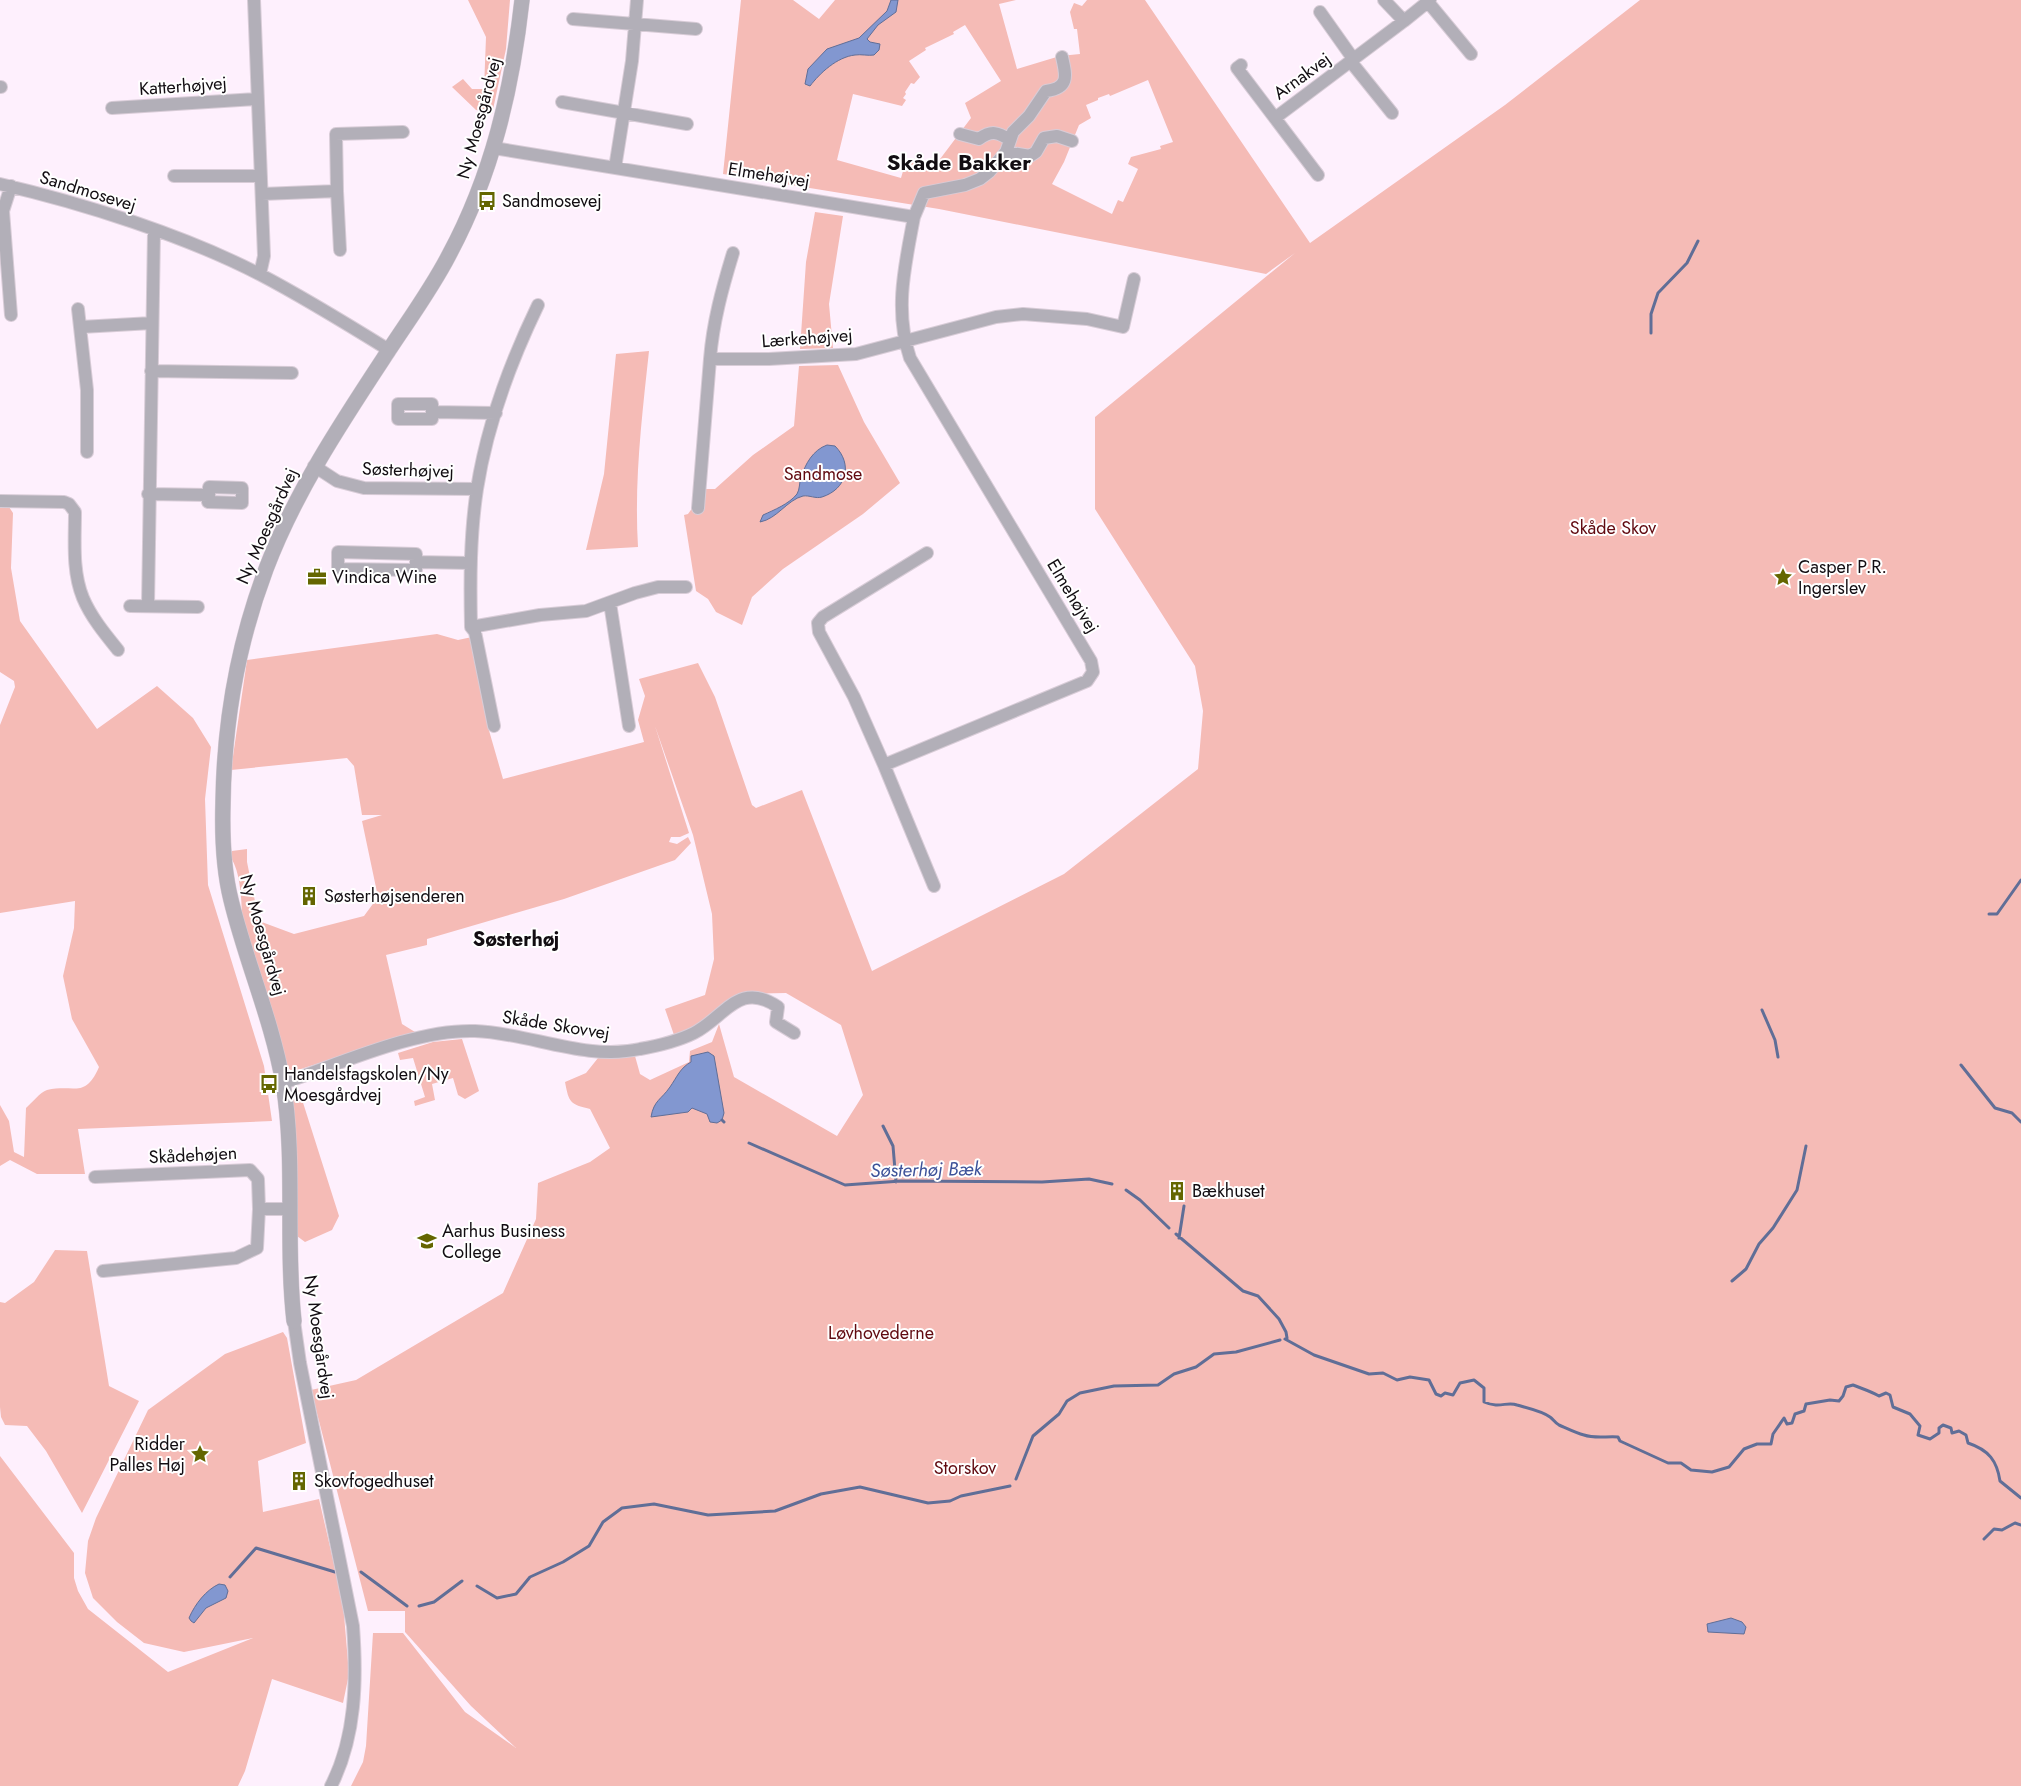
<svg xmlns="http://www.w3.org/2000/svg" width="2021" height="1786" font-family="Jost,sans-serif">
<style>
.green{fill:#f5bbb6;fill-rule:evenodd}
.water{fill:#8297d0;stroke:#606e97}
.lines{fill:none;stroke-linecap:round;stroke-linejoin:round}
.stream{stroke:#606e97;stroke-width:3}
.minor-casing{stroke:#d8ccd7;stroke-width:14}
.tertiary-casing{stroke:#d8ccd7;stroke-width:16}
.minor{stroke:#b2afb8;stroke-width:12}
.tertiary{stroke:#b2afb8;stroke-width:15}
.labels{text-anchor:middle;stroke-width:4;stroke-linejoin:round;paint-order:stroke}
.street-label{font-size:18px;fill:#120d12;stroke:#fff}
.poi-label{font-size:18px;fill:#120d12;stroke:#fff;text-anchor:start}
.park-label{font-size:18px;fill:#610a10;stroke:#fff}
.water-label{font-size:19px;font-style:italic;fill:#3d5299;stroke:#fff}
.quarter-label{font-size:20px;font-weight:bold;fill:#120d12;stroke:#fff}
.district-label{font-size:22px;font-weight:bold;fill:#120d12;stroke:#fff}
</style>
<rect width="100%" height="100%" fill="#fef0fd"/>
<path class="green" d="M 468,0 L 510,0 L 506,49 L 492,114 L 476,110 L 452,87 L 463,79 L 472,89 L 484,89 L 486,37 Z
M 741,0 L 793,0 L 819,19 L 835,0 L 1016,0 L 999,4 L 1017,69 L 1060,56 L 1080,54 L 1077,29 L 1074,29 L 1070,12 L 1074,3 L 1082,6 L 1087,0 L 1145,0 L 1310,243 L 1505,105 L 1640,0 L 2021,0 L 2021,1786 L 351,1786 L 363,1762 L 366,1746 L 373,1633 L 403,1633 L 465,1712 L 516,1748 L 471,1706 L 405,1632 L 405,1611 L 368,1611 L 311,1390 L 356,1380 L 503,1293 L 536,1219 L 538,1183 L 590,1162 L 610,1148 L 590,1109 C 570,1104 569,1103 565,1082 L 586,1073 L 598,1058 L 635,1056 L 640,1074 L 650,1080 L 689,1062 L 690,1051 L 712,1042 L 719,1024 L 734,1077 L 837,1136 L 863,1095 L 841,1025 L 786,993 L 739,994 L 697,1025 L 674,1035 L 665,1009 L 705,995 L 714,959 L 712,914 L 693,835 L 655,726 L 689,833 L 680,837 L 671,837 L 669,842 L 677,844 L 688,837 L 691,843 L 675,860 L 564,899 L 427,939 L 427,945 L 386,955 L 402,1024 L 415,1032 L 301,1069 L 292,1071 L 284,1065 L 242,923 C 242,905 241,870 230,857 L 232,851 L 247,849 L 247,862 L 259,921 L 294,934 L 364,916 L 378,897 L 362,821 L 382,815 L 362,815 L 354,766 L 347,758 L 231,770 L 247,660 L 437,634 L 458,640 L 472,637 L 488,727 L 503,779 L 644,742 L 638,720 L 645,696 L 639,679 L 698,663 L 715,697 L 752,805 L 756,808 L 802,790 L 872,971 L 1064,874 L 1198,769 L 1203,711 L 1195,666 L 1095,509 L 1095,417 L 1295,253 L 1266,274 L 939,209 L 723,174 ZM 965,25 L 1001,81 L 965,103 L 971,118 L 931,171 L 919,163 L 906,161 L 901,178 L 837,160 L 853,94 L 902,106 L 906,100 L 903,98 L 906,94 L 905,92 L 911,83 L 914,84 L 920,77 L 909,61 L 926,50 L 925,48 L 954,34 L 953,32 ZM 1148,80 L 1173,142 L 1160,146 L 1161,149 L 1131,157 L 1128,164 L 1138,169 L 1123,202 L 1118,200 L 1112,214 L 1052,184 L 1064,162 L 1079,125 L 1091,118 L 1086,105 L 1098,100 L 1098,98 L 1109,94 L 1110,96 Z
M 815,212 L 843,216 L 829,304 L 833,348 L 800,349 L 806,262 Z
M 649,351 C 642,416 634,481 638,547 L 586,550 L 604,474 L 616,354 Z
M 838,365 L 864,422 L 900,483 L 863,514 L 783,569 L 752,597 L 742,625 L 716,612 L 708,599 L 696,591 L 684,515 L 688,514 L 706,489 L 715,489 L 753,455 L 794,426 L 799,366 Z
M 9,507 L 13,513 L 11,568 L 20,621 L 97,729 L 157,686 L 193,718 L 211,747 L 205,799 L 208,885 L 264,1066 L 272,1121 L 78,1129 L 85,1174 L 37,1174 L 10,1160 L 0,1166 L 0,1105 L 9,1121 L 14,1152 L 24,1157 L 26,1108 C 32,1103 40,1092 47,1090 C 75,1084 85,1099 99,1067 L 72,1019 L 63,976 L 74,928 L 75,901 L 0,913 L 0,725 L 15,687 L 14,681 L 0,672 L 0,508 Z
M 462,1039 L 479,1091 L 465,1099 L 458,1095 L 453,1078 L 432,1084 L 435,1100 L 415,1106 L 414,1101 L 425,1097 L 413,1058 L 400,1060 L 398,1053 L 433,1042 Z
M 299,1090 L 339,1216 L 332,1230 L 305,1242 L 297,1236 L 291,1096 L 294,1091 Z
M 55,1250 L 87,1251 L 109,1386 L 139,1401 L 82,1513 L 46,1451 L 27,1426 L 5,1425 L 1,1417 L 0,1407 L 0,1302 L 5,1303 L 34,1282 Z
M 283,1332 L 287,1338 L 306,1443 L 258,1461 L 263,1512 L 319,1499 L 343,1603 L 349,1674 L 343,1703 L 272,1679 L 245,1771 L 238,1786 L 0,1786 L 0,1456 L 74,1553 L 74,1578 L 78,1591 L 88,1609 L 168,1672 L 253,1638 L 184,1652 L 144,1643 L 117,1622 L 93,1598 L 85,1573 L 88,1541 L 96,1518 L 148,1410 L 225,1354 Z"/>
<path class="water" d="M 891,0 L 898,0 L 896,12 L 878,25 L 867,39 L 870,42 L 880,44 L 879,50 L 874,55 C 868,56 861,54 855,55 C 837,57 820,73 810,86 L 805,84 L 808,69 L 827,49 L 859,38 L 887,11 Z
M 827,445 L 835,446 C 853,464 847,489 822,497 C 816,499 809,495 803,496 C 787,500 777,519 760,522 L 763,515 C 774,510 789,504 797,494 C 800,489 799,483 801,478 C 805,464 813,450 827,445 Z
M 708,1052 L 714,1056 L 724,1113 L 722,1120 L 717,1123 L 710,1122 L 707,1114 L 692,1108 L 688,1112 L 651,1117 C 654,1100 661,1100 670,1087 C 677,1077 680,1068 691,1062 L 691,1056 Z
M 219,1584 L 225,1585 L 228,1591 L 226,1598 L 206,1608 L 194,1623 L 191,1621 L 189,1618 C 195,1604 206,1590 219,1584 Z
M 1731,1618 L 1742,1622 L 1746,1627 L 1744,1634 L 1708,1632 L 1707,1624 Z"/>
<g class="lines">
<path class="stream" d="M 1651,333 L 1651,314 L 1658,293 L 1687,263 L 1698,241
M 1989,914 L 1997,914 L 2021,880
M 1762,1010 L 1775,1040 L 1778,1057
M 1961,1065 L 1995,1108 L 2012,1113 L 2021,1122
M 722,1120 L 724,1122
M 883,1126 L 893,1146 L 896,1182
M 749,1143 L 845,1185 L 901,1181 L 1042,1182 L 1089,1179 L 1112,1184
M 1126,1190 L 1140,1200 L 1169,1228
M 1176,1234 L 1243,1291 L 1258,1296 L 1279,1319 L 1286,1332 L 1287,1338
M 1179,1238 L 1184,1206
M 1732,1281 L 1746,1269 L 1759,1244 L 1773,1228 L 1797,1190 L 1806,1146
M 1285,1339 L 1314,1355 L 1369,1374 L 1383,1373 L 1397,1380 L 1410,1377 L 1429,1380 L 1436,1394 L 1441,1396 L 1445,1393 L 1453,1395 L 1460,1383 L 1474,1380 L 1484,1388 L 1484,1402 C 1500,1409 1507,1401 1517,1405 C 1527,1408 1542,1411 1550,1417 C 1553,1419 1555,1423 1559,1425 C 1566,1428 1576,1433 1584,1435 C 1595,1439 1607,1436 1618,1437 L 1620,1441 L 1668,1463 L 1681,1463 L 1691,1470 L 1712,1472 L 1729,1467 L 1744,1449 L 1757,1444 L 1771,1444 L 1773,1434 L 1784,1418 L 1787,1424 L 1792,1423 L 1795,1414 L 1804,1411 L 1806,1404 L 1830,1400 L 1839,1401 L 1843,1396 L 1846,1387 L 1853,1385 C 1863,1389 1870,1391 1879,1396 L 1886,1393 L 1890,1395 L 1893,1407 L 1910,1414 L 1920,1426 L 1918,1435 L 1930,1439 L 1939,1433 L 1939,1428 L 1943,1425 L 1951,1428 L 1952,1433 L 1959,1431 L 1966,1435 L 1968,1443 C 1989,1450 1997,1461 2000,1481 L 2021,1498
M 1016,1479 L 1033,1436 L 1059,1414 L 1067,1401 L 1080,1393 L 1114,1386 L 1158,1385 L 1174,1374 L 1196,1367 L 1214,1354 L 1236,1352 L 1280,1340
M 1984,1539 L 1994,1529 L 2002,1530 L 2015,1523 L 2021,1525
M 361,1572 L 407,1606
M 230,1577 L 256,1548 L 335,1572
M 477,1586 L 497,1598 L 516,1594 L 530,1577 L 563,1562 L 589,1546 L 603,1522 L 622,1508 L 654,1504 L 708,1515 L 775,1511 L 821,1494 L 860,1487 L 928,1503 L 950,1501 L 961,1496 L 1010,1486
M 419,1606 L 434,1602 L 462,1581"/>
<g class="minor-casing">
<path id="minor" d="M 254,0 L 264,256 L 260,274
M 1384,0 L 1404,21 L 1430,0
M 1428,2 L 1471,54
M 1320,12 L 1354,60
M 573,19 L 696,29
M 1351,62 L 1392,113
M 1241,65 L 1237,68 L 1318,175
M 0,87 L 1,87
M 562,102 L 687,124
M 112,108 L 257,99
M 1275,118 L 1404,21
M 960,134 L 979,139 C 991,130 998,132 1010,140
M 494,148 L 914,217 C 905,265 894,310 910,358 L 1091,661 L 1093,672 L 1087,681 L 884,765 L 854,697 L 819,632 L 818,623 L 823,617 L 927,553
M 1006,152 L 1030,156 L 1036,152 L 1044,138 L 1057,136 L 1072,141
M 615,168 L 632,61 L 637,0
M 174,176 L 261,176
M 0,184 C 83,203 186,236 261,275 C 305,298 347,324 389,350
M 11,186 L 3,211 L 11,315
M 337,191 L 336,134 L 403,132
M 262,194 L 337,191 L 340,250
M 914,217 L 924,193 L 965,185 L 980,179 L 989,172 L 1006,152 L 1013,132 L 1029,116 L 1046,91 C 1070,88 1066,75 1062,57
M 538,305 C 510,363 487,425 477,489 C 470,535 470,581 471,627 L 540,615 L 586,611 L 635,593 L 658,587 L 686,587
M 78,309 L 87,390 L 87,452
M 81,327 L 152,323
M 710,359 C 713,322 722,289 733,253
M 151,371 L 292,373
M 432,412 L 432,419 L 398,419 L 398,404 L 432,404 L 432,412 L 496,413
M 314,466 L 337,481 L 364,488 L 477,489
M 148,494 L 209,495 L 208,502 L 242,503 L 242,488 L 209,487 L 209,495
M 0,501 L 64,502 L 69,504 L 75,512 C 75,541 72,571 83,598 C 91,617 105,634 118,650
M 698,508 L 710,359 L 769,359 L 856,354 L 996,317 L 1023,314 L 1087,319 L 1123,327 L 1134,279
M 416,562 L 416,570 L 338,569 L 338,552 L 416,554 L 416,562 L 470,563
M 610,603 L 629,726
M 130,606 L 198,607
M 148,606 L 154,231
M 471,627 L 475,632 L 494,726
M 884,765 L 934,886
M 283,1083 C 340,1064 415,1029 475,1031 C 530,1033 584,1061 640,1049 C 657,1046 678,1041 694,1033 C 725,1017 739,980 778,1007 L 776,1022 L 794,1033
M 95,1177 L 250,1170 L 258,1179 L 259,1209 L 291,1209
M 103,1271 L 236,1258 L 257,1248 L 259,1209
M 294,1321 L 300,1363 L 353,1626 C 357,1680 356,1737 331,1786"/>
</g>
<g class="tertiary-casing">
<path id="tertiary" d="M 294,1321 C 285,1242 296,1161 283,1083 C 272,1020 246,962 231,900 C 223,868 222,836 223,803 C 224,721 237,646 266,569 C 296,490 343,420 389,350 C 410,318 432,288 449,255 C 492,175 512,90 522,0"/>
</g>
<use href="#minor" class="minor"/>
<use href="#tertiary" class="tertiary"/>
</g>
<defs>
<g id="bus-bare" transform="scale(1.5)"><path d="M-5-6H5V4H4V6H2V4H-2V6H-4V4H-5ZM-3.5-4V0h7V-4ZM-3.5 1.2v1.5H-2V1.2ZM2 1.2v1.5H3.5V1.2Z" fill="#646600" stroke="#fff" stroke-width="2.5" paint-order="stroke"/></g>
<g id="office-bare" transform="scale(1.5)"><path d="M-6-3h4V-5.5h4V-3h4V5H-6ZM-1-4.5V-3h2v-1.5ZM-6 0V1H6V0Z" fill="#646600" stroke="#fff" stroke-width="2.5" paint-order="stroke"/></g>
<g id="sight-bare" transform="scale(1.5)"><path d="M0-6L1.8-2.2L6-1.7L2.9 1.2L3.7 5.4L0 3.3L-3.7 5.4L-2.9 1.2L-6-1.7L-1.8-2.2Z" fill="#646600" stroke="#fff" stroke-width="2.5" paint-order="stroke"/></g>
<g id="building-bare" transform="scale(1.5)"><path d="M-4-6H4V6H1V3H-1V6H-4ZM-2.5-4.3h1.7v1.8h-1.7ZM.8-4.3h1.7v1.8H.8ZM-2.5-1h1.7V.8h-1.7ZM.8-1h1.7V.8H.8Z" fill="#646600" stroke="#fff" stroke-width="2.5" paint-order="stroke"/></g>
<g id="school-bare" transform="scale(1.5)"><path d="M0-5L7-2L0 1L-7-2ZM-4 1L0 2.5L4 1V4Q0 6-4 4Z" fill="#646600" stroke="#fff" stroke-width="2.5" paint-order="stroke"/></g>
</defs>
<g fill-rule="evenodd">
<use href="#bus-bare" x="487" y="201"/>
<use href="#office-bare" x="317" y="577"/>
<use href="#sight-bare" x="1783" y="577"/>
<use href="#building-bare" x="309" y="896"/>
<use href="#bus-bare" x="269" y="1084"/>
<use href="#building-bare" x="1177" y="1191"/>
<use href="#school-bare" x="427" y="1241"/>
<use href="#sight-bare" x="200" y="1454"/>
<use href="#building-bare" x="299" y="1481"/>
</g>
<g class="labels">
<g class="street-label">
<text transform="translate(1302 76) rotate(-36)" y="6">Arnakvej</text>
<text transform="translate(183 86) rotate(-4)" y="6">Katterhøjvej</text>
<text transform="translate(479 118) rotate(-75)" y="6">Ny Moesgårdvej</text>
<text transform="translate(769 175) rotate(9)" y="6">Elmehøjvej</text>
<text transform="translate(88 191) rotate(17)" y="6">Sandmosevej</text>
<text transform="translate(807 338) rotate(-4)" y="6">Lærkehøjvej</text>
<text transform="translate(408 470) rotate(2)" y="6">Søsterhøjvej</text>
<text transform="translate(267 526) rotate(-66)" y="6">Ny Moesgårdvej</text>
<text transform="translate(1073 596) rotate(59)" y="6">Elmehøjvej</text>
<text transform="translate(263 935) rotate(74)" y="6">Ny Moesgårdvej</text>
<text transform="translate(556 1025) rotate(9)" y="6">Skåde Skovvej</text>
<text transform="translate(193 1155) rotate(-3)" y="6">Skådehøjen</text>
<text transform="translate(319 1337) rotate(82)" y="6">Ny Moesgårdvej</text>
</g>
<g class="poi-label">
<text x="502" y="207">Sandmosevej</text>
<text x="1798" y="573">Casper P.R.<tspan x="1798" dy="21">Ingerslev</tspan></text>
<text x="332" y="583">Vindica Wine</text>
<text x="324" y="902">Søsterhøjsenderen</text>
<text x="284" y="1080">Handelsfagskolen/Ny<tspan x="284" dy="21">Moesgårdvej</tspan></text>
<text x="1192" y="1197">Bækhuset</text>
<text x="442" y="1237">Aarhus Business<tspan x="442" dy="21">College</tspan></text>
<text x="185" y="1450" text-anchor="end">Ridder<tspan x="185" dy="21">Palles Høj</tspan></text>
<text x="314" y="1487">Skovfogedhuset</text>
</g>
<g class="park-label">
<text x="823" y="480">Sandmose</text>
<text x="1613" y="534">Skåde Skov</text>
<text x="881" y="1339">Løvhovederne</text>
<text x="965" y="1474">Storskov</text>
</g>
<g class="water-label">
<text transform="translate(926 1169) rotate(-1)" y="7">Søsterhøj Bæk</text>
</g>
<g class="quarter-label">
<text x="516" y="946">Søsterhøj</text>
</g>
<g class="district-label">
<text x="959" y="170">Skåde Bakker</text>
</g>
</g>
</svg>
